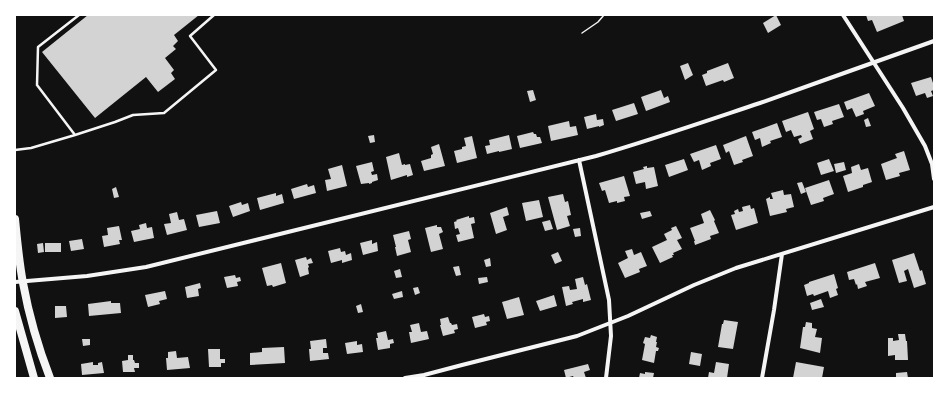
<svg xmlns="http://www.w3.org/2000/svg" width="949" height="393" font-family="'IBM Plex Sans',sans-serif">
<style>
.building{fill:#d3d3d3}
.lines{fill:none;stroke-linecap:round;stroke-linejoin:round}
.path{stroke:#f5f5f5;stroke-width:1.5}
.service{stroke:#f5f5f5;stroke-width:2.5}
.minor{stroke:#f5f5f5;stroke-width:4}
.primary{stroke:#f5f5f5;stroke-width:8}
</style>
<rect width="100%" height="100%" fill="#111"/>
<path class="building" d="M 88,15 L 199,15 L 174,35 L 178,41 L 173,46 L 176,49 L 165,58 L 174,70 L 171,73 L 175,79 L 158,92 L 146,77 L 95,118 L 42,52 Z
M 776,15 L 781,25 L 768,33 L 763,23 Z
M 866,15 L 879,15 L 880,16 L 883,15 L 897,15 L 897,16 L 902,15 L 904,21 L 877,32 L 872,20 L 868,21 Z
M 688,63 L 693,75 L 685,80 L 680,66 Z
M 728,63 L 734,78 L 724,82 L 723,80 L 706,86 L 702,75 L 707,73 L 707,71 Z
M 931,77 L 934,86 L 934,90 L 931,91 L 933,96 L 927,98 L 925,93 L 916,96 L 911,83 Z
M 533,90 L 536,100 L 530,102 L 527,91 Z
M 661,90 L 664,98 L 668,96 L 670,102 L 646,111 L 641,97 Z
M 869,93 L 875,106 L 863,111 L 864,114 L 856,117 L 852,108 L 847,110 L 844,102 Z
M 634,103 L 638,114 L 616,121 L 612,110 Z
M 839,104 L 844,117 L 832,121 L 833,124 L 824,127 L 821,119 L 817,120 L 814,112 Z
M 808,112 L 814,129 L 810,131 L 813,139 L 800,144 L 798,139 L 802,137 L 801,135 L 794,137 L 791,130 L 786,132 L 782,121 Z
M 596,114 L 597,120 L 603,119 L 604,125 L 599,127 L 599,126 L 587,129 L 584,117 Z
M 868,118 L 871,126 L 866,127 L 864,120 Z
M 569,121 L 570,127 L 576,126 L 578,135 L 551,141 L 548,126 Z
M 777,123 L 782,137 L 770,141 L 771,143 L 762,147 L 760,138 L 755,140 L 752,132 Z
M 533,132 L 534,134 L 536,134 L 537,137 L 540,137 L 542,143 L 520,148 L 517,136 Z
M 374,135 L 375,142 L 370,143 L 368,136 Z
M 509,135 L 512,149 L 499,152 L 499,151 L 487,154 L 485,146 L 490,145 L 489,140 Z
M 472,136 L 477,158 L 457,163 L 454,151 L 462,149 L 462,147 L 466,146 L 464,138 Z
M 746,136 L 753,156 L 742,160 L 743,162 L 734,165 L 729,151 L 726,153 L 723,145 Z
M 439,144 L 445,166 L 424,171 L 421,161 L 431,158 L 431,155 L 433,154 L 431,147 Z
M 716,145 L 721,159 L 710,163 L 711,166 L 702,170 L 699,160 L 694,162 L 690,154 Z
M 904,151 L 910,170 L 899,173 L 900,176 L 886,180 L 881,164 L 897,158 L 895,154 Z
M 399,153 L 402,165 L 405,164 L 405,165 L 410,164 L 413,175 L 407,177 L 407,175 L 391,180 L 386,157 Z
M 684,159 L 688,170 L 669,177 L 665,165 Z
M 829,159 L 834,171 L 821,175 L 817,163 Z
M 372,162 L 374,171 L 371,172 L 372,175 L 377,174 L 378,180 L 372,182 L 372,183 L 369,184 L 369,183 L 361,184 L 356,166 Z
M 844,162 L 846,170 L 836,173 L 834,164 Z
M 859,164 L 861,170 L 868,168 L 872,182 L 863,185 L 863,187 L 848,192 L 843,176 L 852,173 L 851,167 Z
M 342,165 L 347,186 L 327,191 L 325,180 L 331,179 L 328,169 Z
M 647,166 L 647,168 L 654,167 L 658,186 L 646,189 L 645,182 L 636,184 L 633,172 L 644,169 L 643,167 Z
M 624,176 L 630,196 L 624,197 L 625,201 L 617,203 L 617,201 L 609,203 L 605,190 L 602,191 L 599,183 Z
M 829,180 L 834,194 L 823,198 L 824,201 L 811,205 L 805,188 Z
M 802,182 L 806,192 L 801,194 L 797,183 Z
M 307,184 L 308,187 L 314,185 L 316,193 L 294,199 L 291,189 Z
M 116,187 L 119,197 L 114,198 L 112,189 Z
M 783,190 L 784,195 L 791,194 L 794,207 L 786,209 L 787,212 L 770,216 L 766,199 L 770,197 L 770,199 L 773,199 L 771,193 Z
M 276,193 L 276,196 L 282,194 L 284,203 L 260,210 L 257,198 Z
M 563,194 L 565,202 L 568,201 L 571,215 L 567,216 L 570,226 L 557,230 L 548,197 Z
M 539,200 L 543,217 L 526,221 L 522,203 Z
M 241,202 L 242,205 L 248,203 L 250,211 L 233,217 L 229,206 Z
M 750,205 L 751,209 L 754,208 L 758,223 L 736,230 L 731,215 L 735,214 L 734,211 L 738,209 L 739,212 L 743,211 L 742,207 Z
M 507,207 L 509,215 L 503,217 L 507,230 L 496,234 L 490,213 Z
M 710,210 L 715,220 L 714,221 L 719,233 L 710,236 L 711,239 L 695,245 L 694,241 L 695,241 L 690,228 L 704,223 L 701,214 Z
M 217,211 L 220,223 L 199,227 L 196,215 Z
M 650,211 L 652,216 L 642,219 L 640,213 Z
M 177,212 L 179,220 L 184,219 L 187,230 L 167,235 L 164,224 L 171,223 L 169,214 Z
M 469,216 L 469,218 L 474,217 L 475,223 L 471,224 L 474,238 L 458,242 L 456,235 L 460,234 L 458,228 L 455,229 L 454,222 L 457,221 L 456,220 Z
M 550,220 L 553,229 L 545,231 L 542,222 Z
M 146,223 L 147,228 L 152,227 L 154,238 L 134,242 L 131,231 L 140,229 L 139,225 Z
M 437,225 L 437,227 L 441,227 L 443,232 L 439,234 L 443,249 L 431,252 L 425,228 Z
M 119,226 L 122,240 L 119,240 L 120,244 L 104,247 L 102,236 L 108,235 L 107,228 Z
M 676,226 L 682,238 L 677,240 L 682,249 L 673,253 L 674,255 L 672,255 L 673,257 L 660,263 L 652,247 L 667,240 L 664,234 L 672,230 L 671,228 Z
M 580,228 L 581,236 L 575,237 L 573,229 Z
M 409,231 L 411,239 L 408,240 L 411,252 L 397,256 L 395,247 L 396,247 L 393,235 Z
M 82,239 L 84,249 L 71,251 L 69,241 Z
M 372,240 L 372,244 L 377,242 L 378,251 L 363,255 L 360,243 Z
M 43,243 L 44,252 L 38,253 L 37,244 Z
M 45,243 L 61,243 L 61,252 L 45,252 Z
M 340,248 L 341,252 L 345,251 L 346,255 L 351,253 L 352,260 L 342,263 L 342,260 L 331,263 L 328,251 Z
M 632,249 L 634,255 L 641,252 L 647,266 L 639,269 L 640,272 L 625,278 L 618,263 L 628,258 L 625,251 Z
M 558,252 L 562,261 L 555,264 L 551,255 Z
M 914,253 L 920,271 L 922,270 L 926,284 L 914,288 L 908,269 L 904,271 L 907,281 L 899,283 L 892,260 Z
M 306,257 L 307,260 L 311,258 L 313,263 L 308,264 L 309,267 L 308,268 L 309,274 L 300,277 L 295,260 Z
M 490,258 L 491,266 L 486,267 L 484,260 Z
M 281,263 L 286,283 L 273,287 L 272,285 L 267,286 L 262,268 Z
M 875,263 L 880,278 L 865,282 L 867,286 L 858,289 L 857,284 L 856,285 L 854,279 L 849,280 L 847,272 Z
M 459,266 L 461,275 L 456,276 L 453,267 Z
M 400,269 L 402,277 L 396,278 L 394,271 Z
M 834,274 L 838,288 L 836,289 L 838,295 L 830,298 L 828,291 L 814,296 L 813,294 L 807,296 L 804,285 L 809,283 L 809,282 Z
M 235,275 L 236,278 L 240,277 L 241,281 L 237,282 L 238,286 L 227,288 L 224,277 Z
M 487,277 L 488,282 L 479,284 L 478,278 Z
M 583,277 L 585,285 L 587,284 L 591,300 L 583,302 L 583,299 L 572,302 L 573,304 L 566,306 L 562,287 L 569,286 L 570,290 L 577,289 L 575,279 Z
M 200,283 L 201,288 L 198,289 L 199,296 L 187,298 L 185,287 Z
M 418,287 L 420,293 L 415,295 L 413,288 Z
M 165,291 L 167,299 L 159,301 L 160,304 L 148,307 L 145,295 Z
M 402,291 L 403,297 L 394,299 L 392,294 Z
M 554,295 L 557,306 L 540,311 L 536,301 Z
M 519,297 L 524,315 L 507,319 L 502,302 Z
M 821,299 L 824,307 L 812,310 L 810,303 Z
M 111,301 L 111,303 L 120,303 L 121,313 L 89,316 L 88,304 Z
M 361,304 L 363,312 L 358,313 L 356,306 Z
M 55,306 L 66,306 L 67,317 L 55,318 Z
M 484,314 L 485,317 L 489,316 L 490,321 L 486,322 L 487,325 L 475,328 L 472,317 Z
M 448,317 L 450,323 L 451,323 L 452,325 L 457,324 L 458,329 L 454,330 L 455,333 L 443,336 L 440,325 L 441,325 L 440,319 Z
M 724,320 L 738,322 L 733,349 L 718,347 L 722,324 L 723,324 Z
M 806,322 L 812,323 L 812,328 L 817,329 L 815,337 L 822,338 L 820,353 L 800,348 L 803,327 L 805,327 Z
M 419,323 L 421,332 L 427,331 L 429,339 L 411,343 L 409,332 L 412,332 L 410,325 Z
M 386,331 L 388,340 L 393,339 L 394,343 L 390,344 L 390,348 L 378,350 L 376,338 L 378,338 L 377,333 Z
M 898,334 L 905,334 L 906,341 L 907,341 L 908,360 L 895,360 L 895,355 L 888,356 L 888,338 L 893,338 L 893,341 L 899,340 Z
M 651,335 L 657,337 L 656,342 L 657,342 L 656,347 L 659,348 L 658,351 L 656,351 L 654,363 L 642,360 L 645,344 L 643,343 L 645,337 L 650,338 Z
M 82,339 L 90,339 L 90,345 L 83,346 Z
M 326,339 L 327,348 L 323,348 L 323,353 L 328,353 L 329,359 L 310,361 L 309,349 L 311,349 L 310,341 Z
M 357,341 L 357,345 L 362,344 L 363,352 L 347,354 L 345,343 Z
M 284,347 L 285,363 L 250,365 L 250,353 L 262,352 L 262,348 Z
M 208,349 L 220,349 L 220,359 L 225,359 L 225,363 L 221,363 L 221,367 L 209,367 Z
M 176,351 L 177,358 L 188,357 L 190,368 L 167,370 L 166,358 L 168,358 L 168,352 Z
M 691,352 L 702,354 L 700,366 L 689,364 Z
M 128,355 L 133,355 L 133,360 L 134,360 L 135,363 L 139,363 L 139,368 L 134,368 L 135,372 L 123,372 L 122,361 L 128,360 Z
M 93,362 L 93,365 L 98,365 L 98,363 L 102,362 L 104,373 L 82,375 L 81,364 Z
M 716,362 L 729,364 L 727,378 L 708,378 L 709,372 L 714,373 Z
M 796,362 L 824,367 L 822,378 L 793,378 Z
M 588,364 L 590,370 L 584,372 L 586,378 L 574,378 L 573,376 L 566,378 L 564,370 Z
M 645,372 L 654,373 L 653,378 L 639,378 L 640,373 L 645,374 Z
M 907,372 L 908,378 L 896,378 L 896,373 Z"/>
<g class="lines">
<path class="path" d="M 582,33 L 598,22 L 604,15"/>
<path class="service" d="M 75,135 L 37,85 L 38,47 L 79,15
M 15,150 L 31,148 L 75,135 L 115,122 L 133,115 L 164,113 L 216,70 L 190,36 L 214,15"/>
<path class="minor" d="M 843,15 L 903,108 L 925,146 L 932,164 L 934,179
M 579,160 L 609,300 L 611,336 L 606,378
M 15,282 L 87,276 L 146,267 L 596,156 C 651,140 706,121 760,103 C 818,82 876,62 934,41
M 405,378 L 424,375 L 462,365 L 577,336 L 628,316 L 694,285 L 736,268 L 934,207
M 762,378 L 774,310 L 782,254"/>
<path class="primary" d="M 15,219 C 17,240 19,262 23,283 C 29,316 38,347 50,378
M 15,311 L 34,378"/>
</g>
<rect width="949" height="393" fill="none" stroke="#ffffff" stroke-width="32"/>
</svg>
